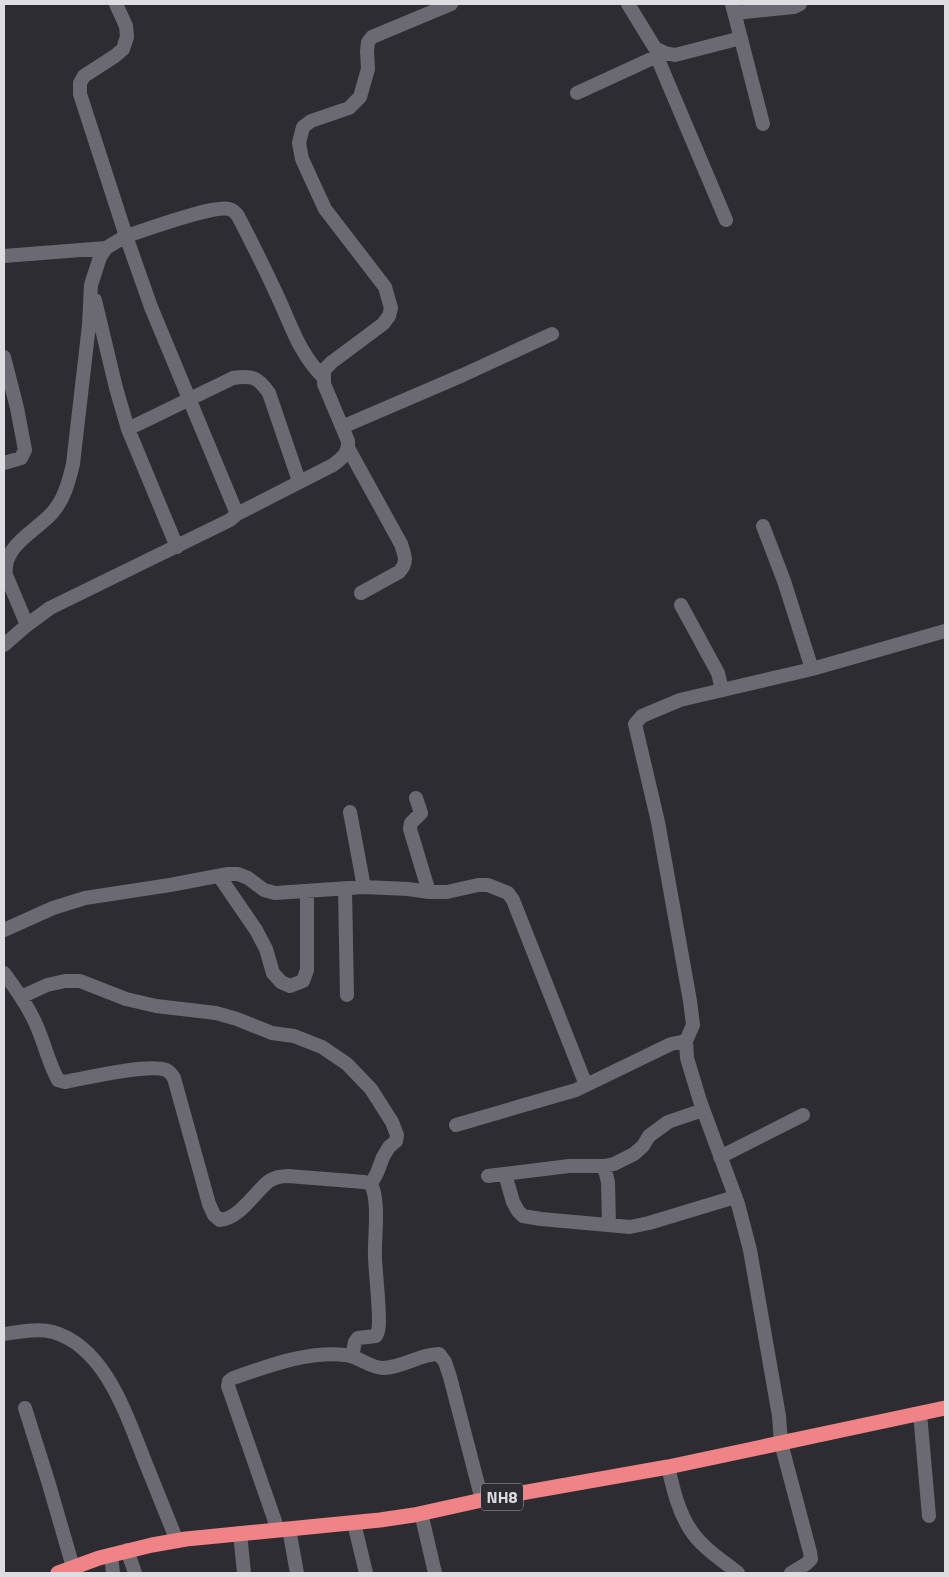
<svg xmlns="http://www.w3.org/2000/svg" width="949" height="1577" font-family="'Titillium Web',sans-serif">
<style>
.lines{fill:none;stroke-linecap:round;stroke-linejoin:round}
.street{stroke:#6b6971;stroke-width:14}
.highway{stroke:#f08385;stroke-width:15}
.labels{text-anchor:middle;stroke-width:5;stroke-linejoin:round;paint-order:stroke}
.shield{fill:#2e2c33;stroke:#a8a7ac;stroke-width:1}
.shield-label{font-size:16px;font-weight:bold;fill:#dddce0}
</style>
<rect width="100%" height="100%" fill="#2e2c33"/>
<g class="lines">
<path class="street" d="M 116,4 L 126,26 L 127,37 L 123,49 L 115,56 L 84,76 L 80,83 L 80,94 L 126,236 C 146,230 212,205 229,209 C 233,210 236,213 238,216 C 251,241 264,267 276,293 C 291,324 298,352 323,377
M 628,4 L 655,48 L 665,53 L 675,55 L 741,38
M 732,4 L 763,124
M 735,13 L 794,7 L 800,4
M 657,57 L 726,220
M 577,93 L 664,53
M 4,256 L 106,248
M 95,300 L 116,388 L 128,429 L 177,547
M 4,357 L 17,408 L 25,450 L 21,458 L 4,463
M 342,427 L 463,375 L 552,334
M 128,429 L 233,378 C 252,375 258,377 269,393 L 299,481
M 348,448 L 401,544 C 405,556 408,563 399,572 L 361,593
M 763,526 L 784,581 L 812,669
M 681,605 L 718,673 L 722,690
M 27,625 L 6,575 C 2,546 35,532 52,513 C 64,500 69,481 73,464 L 89,325 L 91,285 L 100,257 L 106,248 L 126,236 L 151,307 L 237,514
M 4,645 L 27,625 L 50,608 L 230,520 L 237,514 L 333,465 C 342,458 349,453 348,441 L 324,384 L 324,370 L 332,362 L 383,324 L 389,316 L 391,308 L 385,287 L 325,209 L 302,159 L 299,143 L 303,127 L 311,121 L 349,108 L 360,97 L 368,69 L 367,51 L 368,42 L 372,37 L 451,4
M 416,798 L 421,813 L 411,823 L 410,829 L 429,892
M 350,812 L 364,887
M 219,876 L 256,930 L 266,949 L 273,973 L 281,982 L 290,986 L 303,981 L 307,970 L 307,891
M 345,889 L 347,995
M 4,930 L 53,908 L 85,898 L 170,885 L 228,874 L 238,874 L 248,878 L 264,890 L 275,893 L 364,887 L 408,889 L 429,892 L 447,892 L 478,885 L 488,885 L 508,893 L 513,900 L 586,1085
M 4,973 C 16,989 27,1005 35,1022 C 44,1041 48,1062 58,1080 L 65,1082 C 86,1078 149,1063 166,1070 C 169,1071 172,1075 174,1078 L 209,1204 L 214,1215 L 220,1220 C 239,1219 255,1192 269,1181 C 275,1177 282,1176 288,1176 L 364,1182 L 371,1184 C 380,1202 374,1238 375,1258 C 376,1279 379,1300 379,1321 C 379,1326 379,1331 376,1336 L 358,1338 L 355,1342 L 352,1356
M 21,997 L 47,985 L 65,981 L 80,981 L 126,999 L 156,1006 L 216,1013 L 237,1019 L 272,1033 L 294,1036 L 322,1047 L 347,1064 L 371,1089 L 392,1122 L 397,1135 L 396,1141 L 389,1147 L 383,1157 L 377,1173 L 371,1184
M 456,1125 L 576,1090 L 671,1044 L 686,1041
M 720,1157 L 803,1115
M 604,1166 L 608,1182 L 609,1225
M 505,1174 L 513,1202 L 518,1211 L 523,1216 L 541,1219 L 630,1227 L 649,1223 L 735,1197
M 488,1176 L 569,1166 L 604,1166 L 614,1164 L 634,1154 L 643,1146 L 649,1136 L 668,1122 L 703,1110
M 4,1334 C 19,1332 38,1328 53,1332 C 105,1347 126,1414 144,1459 C 155,1486 166,1513 177,1541
M 25,1408 L 48,1481 L 73,1567
M 920,1413 L 929,1516
M 668,1467 C 673,1488 678,1511 690,1529 C 701,1547 722,1560 738,1573
M 421,1513 L 435,1573
M 354,1523 L 366,1573
M 289,1529 L 297,1573
M 278,1530 L 228,1386 L 229,1381 L 233,1378 C 268,1366 307,1351 345,1355 C 359,1356 369,1368 384,1368 C 404,1367 420,1354 439,1354 L 445,1362 L 450,1377 L 482,1500
M 240,1533 L 244,1573
M 127,1550 L 135,1573
M 111,1555 L 113,1573
M 791,1573 L 806,1564 L 811,1559 L 810,1552 L 781,1443 L 779,1416 L 750,1250 L 738,1204 L 700,1101 L 687,1058 L 686,1041 L 693,1025 L 690,1001 L 658,822 L 635,724 L 642,716 L 680,700 L 812,669 L 945,631"/>
<path class="highway" d="M 58,1573 L 99,1558 L 152,1545 L 186,1539 L 380,1520 L 414,1515 L 482,1500 L 668,1467 L 945,1408"/>
</g>
<g class="labels">
<rect class="shield" x="481" y="1483.5" width="42" height="27" rx="4"/>
<g class="shield-label">
<text x="502" y="1503">NH8</text>
</g>
</g>
<rect width="949" height="1577" fill="none" stroke="#dddce0" stroke-width="10"/>
</svg>
